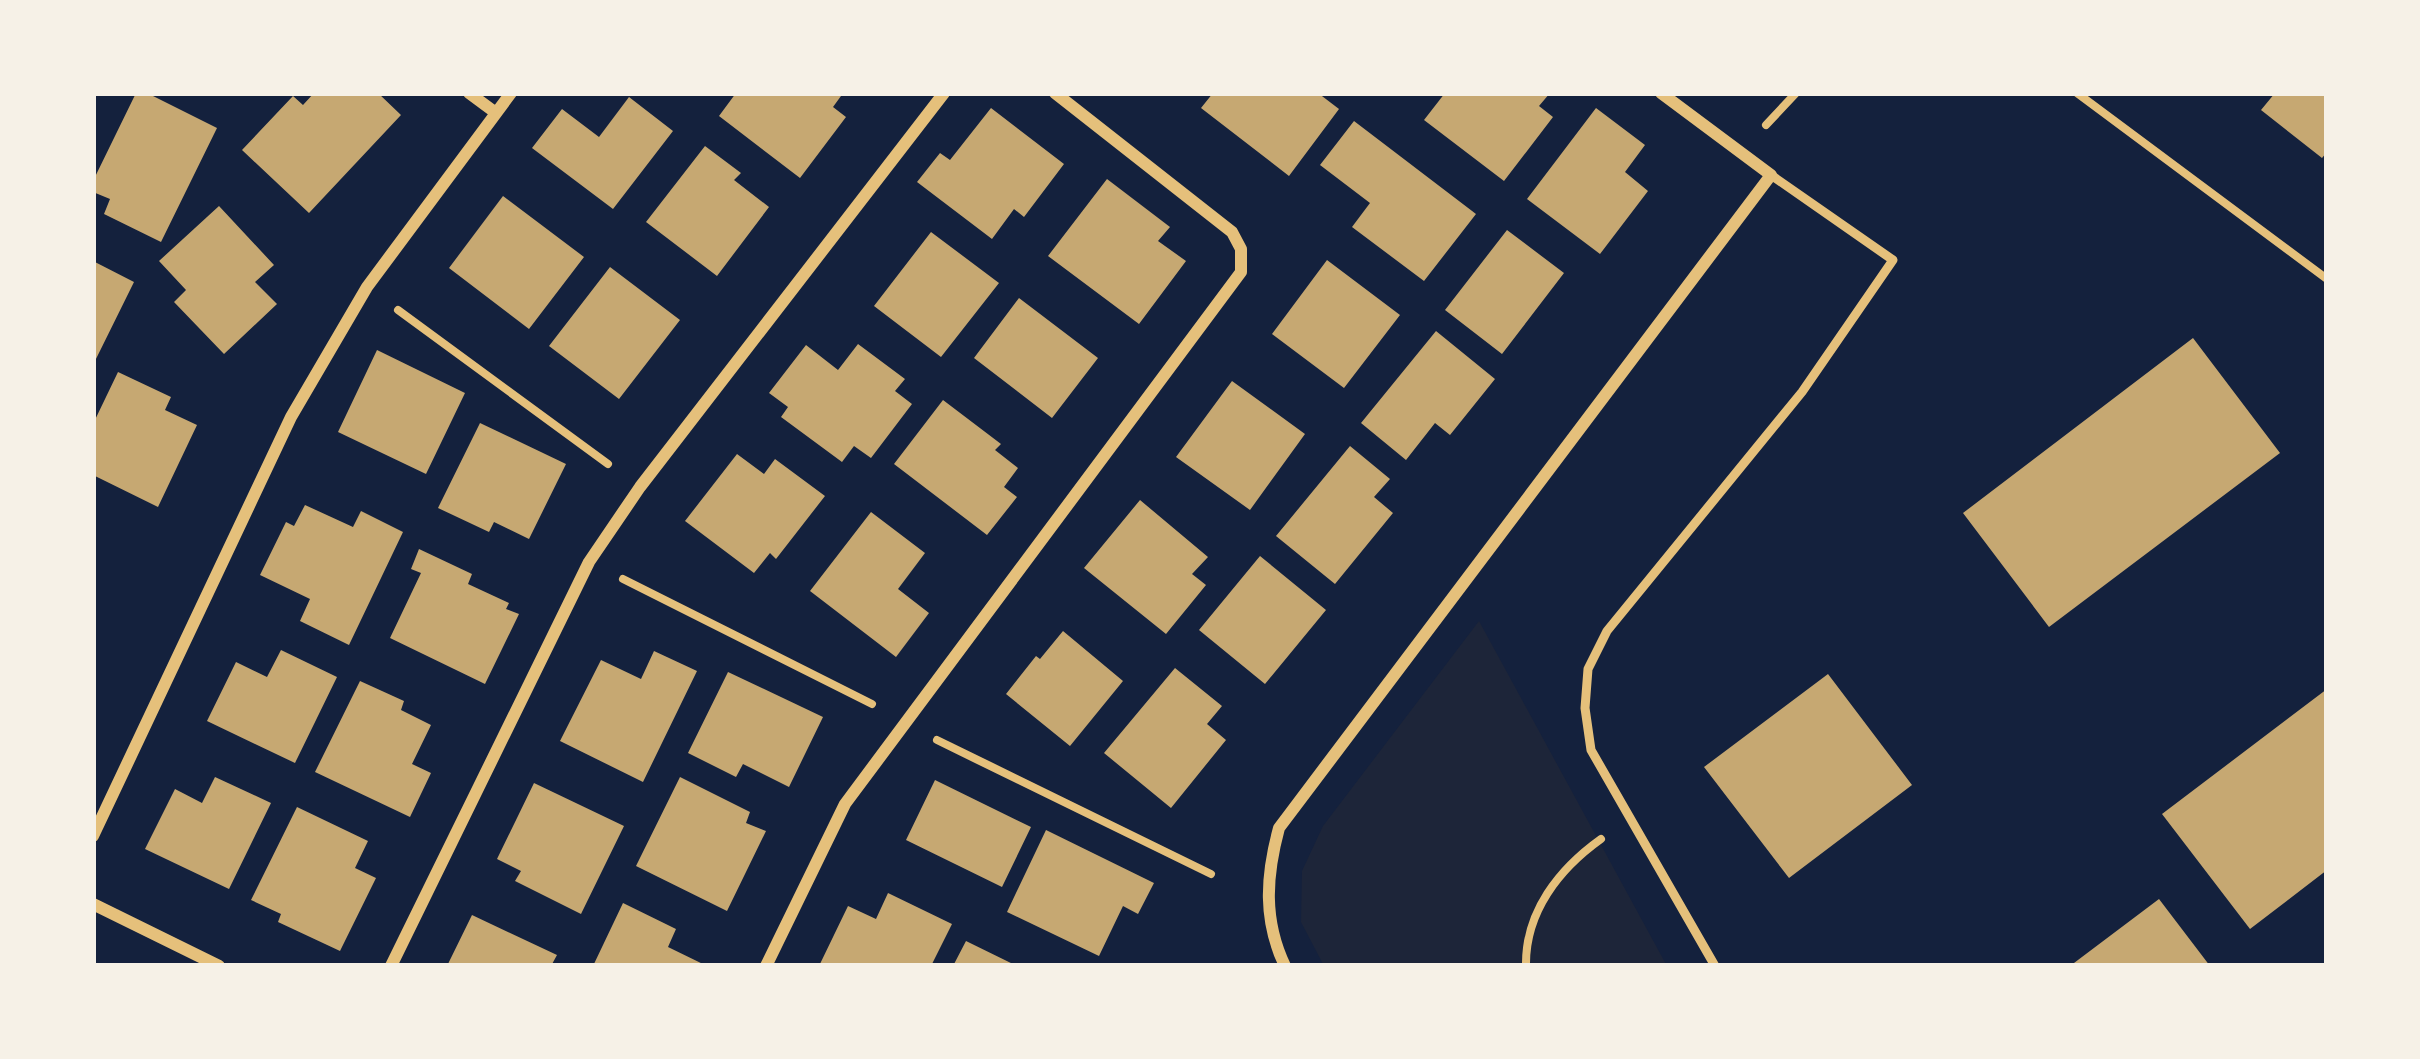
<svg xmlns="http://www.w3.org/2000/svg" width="2420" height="1059" font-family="Lato,sans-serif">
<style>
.green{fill:#1d2539}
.building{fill:#c6a872}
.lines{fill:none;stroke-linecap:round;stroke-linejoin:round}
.path{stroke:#e5c07b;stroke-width:8}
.service{stroke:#e5c07b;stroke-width:9}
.minor{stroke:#e5c07b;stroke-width:12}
</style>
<rect width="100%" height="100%" fill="#14213d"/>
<path class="green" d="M 1479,621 L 1667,966 L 1324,966 L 1301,922 L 1302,871 L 1323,826 Z"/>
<path class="building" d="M 136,93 L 147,93 L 217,128 L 161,242 L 104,214 L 110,199 L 93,192 L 93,181 Z
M 314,93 L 378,93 L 401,115 L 309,213 L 242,150 L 293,96 L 303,105 Z
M 736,93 L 837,93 L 841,96 L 833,107 L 846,117 L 800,178 L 719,116 Z
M 1213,93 L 1318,93 L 1339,109 L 1289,176 L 1201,108 Z
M 1445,93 L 1550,93 L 1539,106 L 1553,117 L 1504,181 L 1424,120 Z
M 2275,93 L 2327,93 L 2327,152 L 2322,158 L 2261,110 Z
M 629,97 L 673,131 L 613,209 L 532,148 L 562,109 L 599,137 Z
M 991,108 L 1064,164 L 1024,217 L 1014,209 L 992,239 L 917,182 L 940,153 L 950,160 Z
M 1596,108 L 1645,145 L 1625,172 L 1648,191 L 1600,254 L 1527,199 Z
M 1354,121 L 1476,214 L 1424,281 L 1352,227 L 1370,203 L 1320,165 Z
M 705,146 L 741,173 L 734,180 L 769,207 L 717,276 L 646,222 Z
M 1107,179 L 1170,227 L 1158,241 L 1186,261 L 1139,324 L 1048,256 Z
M 503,196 L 584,257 L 529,329 L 449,268 Z
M 219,206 L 274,265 L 255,282 L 277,304 L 224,354 L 174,302 L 186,290 L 159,261 Z
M 1507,230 L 1564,273 L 1502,354 L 1445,310 Z
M 931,232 L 999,283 L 941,357 L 874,306 Z
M 1327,260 L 1400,315 L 1344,388 L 1272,334 Z
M 93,261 L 134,282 L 93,365 Z
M 610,267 L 680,320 L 619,399 L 549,346 Z
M 1019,298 L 1098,358 L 1052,418 L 974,358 Z
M 1436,331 L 1495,379 L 1450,435 L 1435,423 L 1406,460 L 1361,423 Z
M 2193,338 L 2280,453 L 2049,627 L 1963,513 Z
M 858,344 L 905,379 L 895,391 L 912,404 L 871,458 L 854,446 L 842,462 L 781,417 L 788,407 L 769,393 L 806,345 L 838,370 Z
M 377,350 L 465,393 L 426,474 L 338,432 Z
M 118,372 L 171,397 L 165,410 L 197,425 L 158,507 L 93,475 L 93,424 Z
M 1232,381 L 1305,434 L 1250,510 L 1176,457 Z
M 943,400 L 1001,444 L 995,450 L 1018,468 L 1004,487 L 1017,497 L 987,535 L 894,464 Z
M 480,423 L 566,464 L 529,539 L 494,522 L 489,532 L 438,508 Z
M 1350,446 L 1390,479 L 1374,497 L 1393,513 L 1335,584 L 1276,536 Z
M 737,454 L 764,474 L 775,459 L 825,496 L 776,559 L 770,553 L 754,573 L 685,521 Z
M 1140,500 L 1208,557 L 1192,574 L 1206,585 L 1166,634 L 1084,568 Z
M 305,505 L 353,527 L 361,511 L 403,532 L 349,645 L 300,621 L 310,599 L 260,575 L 286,522 L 294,526 Z
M 871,512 L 925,553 L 898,589 L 929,613 L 896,657 L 810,591 Z
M 419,549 L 472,574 L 468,584 L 509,603 L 506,609 L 519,614 L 485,684 L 390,638 L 421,573 L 411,569 Z
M 1260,556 L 1326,610 L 1265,684 L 1199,630 Z
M 1063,631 L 1123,681 L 1070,746 L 1006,694 L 1036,656 L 1040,659 Z
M 281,650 L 337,677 L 295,763 L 207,721 L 236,662 L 267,677 Z
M 654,651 L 697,671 L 643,782 L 560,741 L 601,660 L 641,679 Z
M 1175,668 L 1222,706 L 1207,724 L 1226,740 L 1171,808 L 1104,753 Z
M 728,672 L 823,717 L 789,787 L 743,764 L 736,777 L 688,753 Z
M 1828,674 L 1912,785 L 1789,878 L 1704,767 Z
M 360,681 L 404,701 L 401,710 L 431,725 L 412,764 L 431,773 L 410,817 L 315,772 Z
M 2327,689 L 2327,870 L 2250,929 L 2162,814 Z
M 215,777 L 271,803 L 229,889 L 145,849 L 175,789 L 202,803 Z
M 680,777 L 750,812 L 746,823 L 766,831 L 727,911 L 636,866 Z
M 935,780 L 1031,827 L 1002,887 L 906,840 Z
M 534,783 L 624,826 L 581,914 L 515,881 L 521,871 L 497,859 Z
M 297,807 L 368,841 L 355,868 L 376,878 L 340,951 L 278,922 L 281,914 L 251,900 Z
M 1046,830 L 1154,883 L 1138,914 L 1123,906 L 1099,956 L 1007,912 Z
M 888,893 L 952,924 L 931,966 L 819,966 L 848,906 L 876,919 Z
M 2159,899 L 2210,966 L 2070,966 Z
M 623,903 L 676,929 L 668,947 L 707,966 L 593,966 Z
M 472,915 L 557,955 L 551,966 L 447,966 Z
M 966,941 L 1017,966 L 953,966 Z"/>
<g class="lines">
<path class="path" d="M 2077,93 L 2327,279
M 1766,125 L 1796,93
M 398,310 L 608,464
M 623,579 L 872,704
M 937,740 L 1211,874
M 1526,966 C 1525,912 1559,869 1601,839"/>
<path class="service" d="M 1715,966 L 1591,750 L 1585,708 L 1588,669 L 1607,631 L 1802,392 L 1893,260 L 1771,175"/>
<path class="minor" d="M 469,93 L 496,113
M 93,836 L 291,417 L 367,287 L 511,93
M 93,904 L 219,966
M 391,966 L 589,562 L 640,487 L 944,93
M 766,966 L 845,804 L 1241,272 L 1241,249 L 1232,232 L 1055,93
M 1285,966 C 1263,920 1266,876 1279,828 L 1771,175 L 1661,93"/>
</g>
<rect width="2420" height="1059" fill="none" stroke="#f6f1e7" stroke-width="192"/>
</svg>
